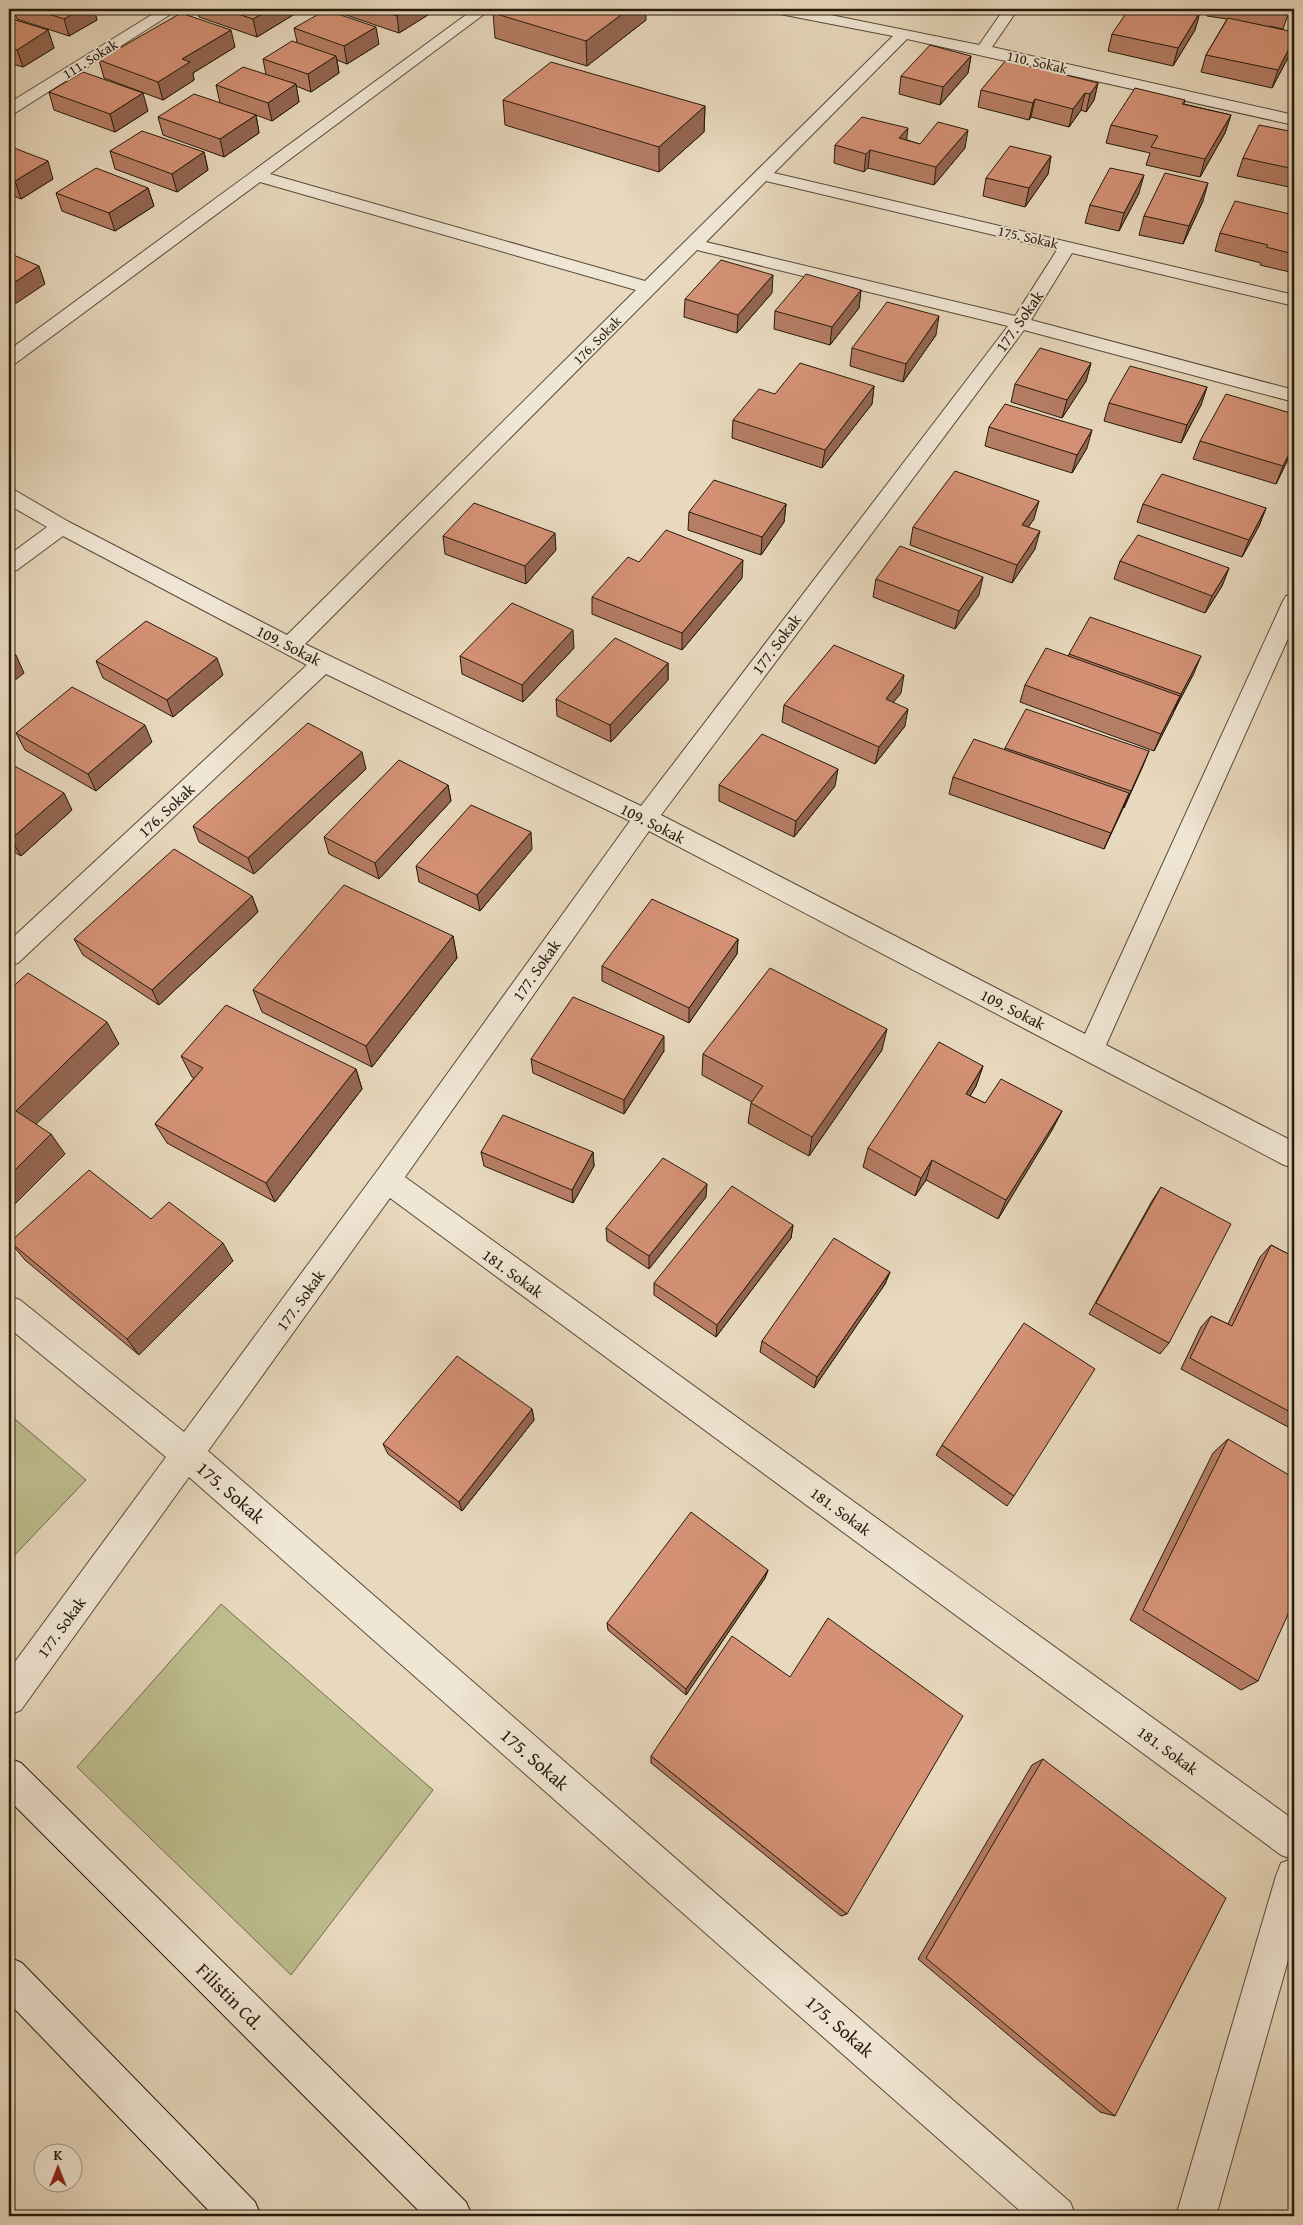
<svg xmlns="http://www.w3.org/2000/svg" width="1303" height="2225" font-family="'Gentium Book Plus',serif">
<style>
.green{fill:#bdbc8d;stroke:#716b4c}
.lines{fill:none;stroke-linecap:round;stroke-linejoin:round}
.minor-casing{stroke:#564a38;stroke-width:2}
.secondary-casing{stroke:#251a0b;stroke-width:2}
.minor{fill:#f0e6d4;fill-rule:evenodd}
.secondary{fill:#f0e6d4;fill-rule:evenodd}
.wall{fill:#b67d65;stroke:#251a0b}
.shaded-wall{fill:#946652;stroke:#251a0b}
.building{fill:#d49175;stroke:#251a0b}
.labels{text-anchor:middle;stroke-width:4;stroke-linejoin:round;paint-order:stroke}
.far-street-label{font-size:14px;fill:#251a0b;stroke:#f0e6d4}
.street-label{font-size:16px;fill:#251a0b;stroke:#f0e6d4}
.near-street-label{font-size:19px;fill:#251a0b;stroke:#f0e6d4}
</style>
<rect width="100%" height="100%" fill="#e8d8bd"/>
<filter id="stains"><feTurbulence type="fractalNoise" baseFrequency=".004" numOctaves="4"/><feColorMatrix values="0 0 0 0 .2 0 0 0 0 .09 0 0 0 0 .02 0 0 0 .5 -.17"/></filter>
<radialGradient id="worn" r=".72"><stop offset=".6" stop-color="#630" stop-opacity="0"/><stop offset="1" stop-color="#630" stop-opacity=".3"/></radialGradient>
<path class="green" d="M 9,1414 L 86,1480 L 9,1561 Z
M 221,1604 L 433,1790 L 291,1975 L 77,1767 Z"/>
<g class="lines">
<g class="minor-casing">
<path id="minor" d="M 161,9 L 179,9 L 15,113 L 9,115 L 9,103 Z
M 474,9 L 491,9 L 270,174 L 645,281 L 893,36 L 780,14 L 775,12 L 773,9 L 801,9 L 979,45 L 1004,9 L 1018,9 L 992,47 L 1294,115 L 1294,125 L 907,39 L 774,173 L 1294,295 L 1294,306 L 1072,253 L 1031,320 L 1294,390 L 1294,402 L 1024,330 L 661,815 L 1085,1034 L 1283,601 L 1286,596 L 1294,594 L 1294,625 L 1106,1045 L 1294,1142 L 1294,1168 L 1284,1165 L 649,831 L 405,1177 L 1294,1820 L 1294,1939 L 1216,2216 L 1176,2216 L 1276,1876 L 1281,1863 L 1292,1859 L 1281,1855 L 390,1198 L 208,1451 L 1070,2202 L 1076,2216 L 1026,2216 L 189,1477 L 21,1710 L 9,1715 L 9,1670 L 166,1457 L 9,1328 L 9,1296 L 20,1300 L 184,1432 L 377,1171 L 630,821 L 326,674 L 18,963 L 9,966 L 9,941 L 307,665 L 63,536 L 17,570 L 9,572 L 9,555 L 47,527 L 9,505 L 9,489 L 16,491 L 69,522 L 287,635 L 636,290 L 260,182 L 16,363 L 9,365 L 9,350 ZM 766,181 L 1057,250 L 1015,316 L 706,242 ZM 697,250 L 1008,326 L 641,806 L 305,644 Z"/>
</g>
<g class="secondary-casing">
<path id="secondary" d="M 9,1758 L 21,1763 L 466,2202 L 472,2216 L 424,2216 L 9,1800 Z
M 9,1957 L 22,1963 L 255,2202 L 261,2216 L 214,2216 L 9,2003 Z"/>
</g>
<use href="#minor" class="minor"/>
<use href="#secondary" class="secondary"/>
</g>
<path class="wall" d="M 13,9 L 94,9 L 97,20 L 69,36 L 17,19 Z
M 198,9 L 303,9 L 257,37 L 199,17 Z
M 343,9 L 431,9 L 431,13 L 399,33 L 343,14 Z
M 930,9 L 955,9 L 951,13 Z
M 1209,9 L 1290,9 L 1283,29 L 1269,26 L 1292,50 L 1272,88 L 1201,72 L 1206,55 L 1227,19 L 1207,16 Z
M 1200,12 L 1195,30 L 1173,66 L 1108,51 L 1112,34 Z
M 493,13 L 646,20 L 587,66 L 495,38 Z
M 9,18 L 48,30 L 54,48 L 23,67 L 9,63 Z
M 294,28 L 379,44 L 347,64 L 337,60 L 339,73 L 311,92 L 296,86 L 299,102 L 272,121 L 256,115 L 259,133 L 224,157 L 163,135 L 158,117 L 220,103 L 216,85 L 266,75 L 263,59 L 297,42 Z
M 235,47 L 193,73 L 194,80 L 163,100 L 104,78 L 99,60 Z
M 971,56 L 968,73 L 940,105 L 899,94 L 901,76 Z
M 1098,83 L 1094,100 L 1086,112 L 1081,110 L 1069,127 L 1031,117 L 1029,120 L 978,107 L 981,90 Z
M 49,92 L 148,111 L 115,132 L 54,110 Z
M 503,100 L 705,106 L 704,132 L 659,172 L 505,125 Z
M 1185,100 L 1184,104 L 1231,115 L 1225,133 L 1200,177 L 1146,165 L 1150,153 L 1106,143 L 1111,125 Z
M 1294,132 L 1294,188 L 1237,176 L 1243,158 Z
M 907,140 L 920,144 L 965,148 L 934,185 L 868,168 L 864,172 L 834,163 L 835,145 Z
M 9,146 L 53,179 L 21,199 L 9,194 Z
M 110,151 L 204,152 L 208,170 L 177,192 L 115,169 Z
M 1051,156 L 1048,174 L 1025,207 L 983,196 L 986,178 Z
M 148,188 L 154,206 L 115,231 L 62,211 L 56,193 Z
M 1139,193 L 1119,231 L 1085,223 L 1090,205 Z
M 1203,201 L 1183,244 L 1139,235 L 1144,216 Z
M 1294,215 L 1294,273 L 1260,265 L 1261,263 L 1215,251 L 1220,233 Z
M 861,290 L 859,308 L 830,345 L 774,329 L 775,311 Z
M 772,293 L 737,333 L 684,317 L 685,299 Z
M 936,335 L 903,382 L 850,366 L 852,348 Z
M 1091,363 L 1086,381 L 1062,418 L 1011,402 L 1015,384 Z
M 874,386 L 872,404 L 822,468 L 732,438 L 733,420 L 775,394 Z
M 1207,387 L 1201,405 L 1181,443 L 1104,421 L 1109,403 Z
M 1294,414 L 1294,447 L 1276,484 L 1193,459 L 1200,441 Z
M 989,427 L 1087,448 L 1072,473 L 985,446 Z
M 786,504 L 784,522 L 761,555 L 688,530 L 689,512 Z
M 1143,504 L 1266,508 L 1259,526 L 1242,557 L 1137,522 Z
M 1034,519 L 1028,527 L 1035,549 L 1012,583 L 910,545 L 913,527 Z
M 443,536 L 556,550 L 526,584 L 445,554 Z
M 1120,561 L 1229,568 L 1222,586 L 1205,613 L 1114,579 Z
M 742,578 L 682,650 L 592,614 L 592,597 Z
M 876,579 L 979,595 L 955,629 L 873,597 Z
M 574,648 L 523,702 L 462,674 L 460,656 Z
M 1069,654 L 1194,673 L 1174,711 L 1154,751 L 1020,702 L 1025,685 L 1068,656 Z
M 96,661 L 223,675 L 173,717 L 103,678 Z
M 668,663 L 668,680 L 611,742 L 557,716 L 556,699 Z
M 901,693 L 893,702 L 905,726 L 875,764 L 782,722 L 784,705 Z
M 16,733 L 152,742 L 96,791 L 25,750 Z
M 1005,748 L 1149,751 L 1142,768 L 1104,849 L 949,794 L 953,777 L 1004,750 Z
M 9,763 L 72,810 L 21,856 L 9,849 Z
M 366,769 L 254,874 L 199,842 L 193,826 Z
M 448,785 L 451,801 L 379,879 L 329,854 L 324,837 Z
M 719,785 L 835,786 L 794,837 L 719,801 Z
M 532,849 L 480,911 L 419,882 L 416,866 Z
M 252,896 L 258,912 L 159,1005 L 83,955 L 74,939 Z
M 453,936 L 457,958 L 372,1067 L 262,1012 L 253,990 Z
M 738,939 L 737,954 L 689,1023 L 602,981 L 602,966 Z
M 882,1050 L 809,1156 L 748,1123 L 751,1103 L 752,1102 L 702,1075 L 703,1054 Z
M 664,1051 L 624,1114 L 533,1073 L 531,1059 Z
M 181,1056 L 356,1069 L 362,1089 L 275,1202 L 167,1143 L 155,1124 L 194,1078 L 192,1077 Z
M 983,1066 L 976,1086 L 970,1096 L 985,1103 L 1062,1111 L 1052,1130 L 998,1219 L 926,1180 L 915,1196 L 863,1167 L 868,1148 Z
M 481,1152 L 593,1152 L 594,1166 L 573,1203 L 484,1166 Z
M 1161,1187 L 1169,1343 L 1160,1354 L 1089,1314 L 1152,1201 Z
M 706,1197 L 649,1269 L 607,1241 L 606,1228 Z
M 151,1219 L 233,1261 L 139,1355 L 25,1260 L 10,1242 Z
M 793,1225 L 791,1238 L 716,1337 L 654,1295 L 654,1283 Z
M 1271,1245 L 1294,1257 L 1294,1424 L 1290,1428 L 1181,1369 L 1201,1327 L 1211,1316 L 1228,1324 L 1260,1257 Z
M 890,1272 L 885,1284 L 814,1388 L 760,1352 L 762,1341 Z
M 532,1409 L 534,1420 L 462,1511 L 388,1454 L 383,1444 Z
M 1228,1439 L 1258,1681 L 1241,1690 L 1130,1620 L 1213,1453 Z
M 942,1445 L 1014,1496 L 1007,1506 L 936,1455 Z
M 768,1570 L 765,1578 L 686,1695 L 608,1630 L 607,1623 Z
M 651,1756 L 847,1914 L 841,1916 L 651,1763 Z
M 1043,1759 L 1115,2116 L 1100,2112 L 918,1959 L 1032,1765 Z"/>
<path class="shaded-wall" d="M 81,9 L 94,9 L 97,20 L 69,36 L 64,19 Z
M 271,9 L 303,9 L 257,37 L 253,19 Z
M 408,9 L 431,9 L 431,13 L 399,33 L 397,16 Z
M 629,9 L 646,9 L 646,20 L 587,66 L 586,41 Z
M 1200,12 L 1195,30 L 1173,66 L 1178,48 Z
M 376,27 L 379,44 L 347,64 L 344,46 Z
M 48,30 L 54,48 L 23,67 L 17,50 Z
M 231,30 L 235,47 L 193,73 L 194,80 L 163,100 L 158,82 L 182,59 Z
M 1294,39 L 1294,43 L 1292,50 L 1272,88 L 1278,70 Z
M 336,56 L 339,73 L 311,92 L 308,74 Z
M 971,56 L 968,73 L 940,105 L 943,87 Z
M 1098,83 L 1094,100 L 1086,112 L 1090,94 Z
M 296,84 L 299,102 L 272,121 L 268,103 Z
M 143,93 L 148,111 L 115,132 L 110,114 Z
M 1085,93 L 1081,110 L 1069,127 L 1073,109 Z
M 1035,99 L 1031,117 L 1029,120 L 1033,103 Z
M 705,106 L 704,132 L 659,172 L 659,147 Z
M 256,115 L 259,133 L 224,157 L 220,139 Z
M 1231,115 L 1225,133 L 1200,177 L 1205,159 Z
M 908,128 L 906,146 L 899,138 Z
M 968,130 L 965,148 L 934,185 L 936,167 Z
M 870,150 L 868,168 L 864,172 L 866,154 Z
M 204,152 L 208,170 L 177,192 L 172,174 Z
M 1051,156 L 1048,174 L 1025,207 L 1029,188 Z
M 48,161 L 53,179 L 21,199 L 15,181 Z
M 1144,175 L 1139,193 L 1119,231 L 1124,213 Z
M 1208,183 L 1203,201 L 1183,244 L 1189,226 Z
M 148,188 L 154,206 L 115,231 L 109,213 Z
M 39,266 L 45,284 L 9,308 L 9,286 Z
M 773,275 L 772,293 L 737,333 L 738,315 Z
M 861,290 L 859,308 L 830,345 L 832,327 Z
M 939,316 L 936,335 L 903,382 L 906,364 Z
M 1091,363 L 1086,381 L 1062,418 L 1067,400 Z
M 874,386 L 872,404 L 822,468 L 825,450 Z
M 1207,387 L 1201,405 L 1181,443 L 1187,425 Z
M 1092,430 L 1087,448 L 1072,473 L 1077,455 Z
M 1294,444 L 1294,447 L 1276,484 L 1283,466 Z
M 1039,501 L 1034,519 L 1017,543 L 1022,525 Z
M 786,504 L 784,522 L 761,555 L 762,537 Z
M 1266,508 L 1259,526 L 1242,557 L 1249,540 Z
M 1040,531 L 1035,549 L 1012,583 L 1017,565 Z
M 555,533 L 556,550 L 526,584 L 525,566 Z
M 743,560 L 742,578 L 682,650 L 682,633 Z
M 1229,568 L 1222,586 L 1205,613 L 1212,596 Z
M 983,577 L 979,595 L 955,629 L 959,611 Z
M 573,630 L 574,648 L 523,702 L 522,685 Z
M 16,655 L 24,673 L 9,685 L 9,661 Z
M 1201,656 L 1194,673 L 1174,711 L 1181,694 Z
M 217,658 L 223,675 L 173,717 L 167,700 Z
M 668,663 L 668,680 L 611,742 L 610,725 Z
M 904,675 L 901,693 L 882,716 L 886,699 Z
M 1180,696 L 1173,714 L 1154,751 L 1161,734 Z
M 908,709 L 905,726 L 875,764 L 879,747 Z
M 145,725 L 152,742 L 96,791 L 88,774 Z
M 1149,751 L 1142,768 L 1124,808 L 1131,791 Z
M 362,752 L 366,769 L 254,874 L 248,858 Z
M 838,769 L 835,786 L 794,837 L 796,821 Z
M 448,785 L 451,801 L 379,879 L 375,863 Z
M 64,793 L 72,810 L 21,856 L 11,839 Z
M 1129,793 L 1122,810 L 1104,849 L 1111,833 Z
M 531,832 L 532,849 L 480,911 L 477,895 Z
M 252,896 L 258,912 L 159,1005 L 152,990 Z
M 453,936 L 457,958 L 372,1067 L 366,1046 Z
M 738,939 L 737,954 L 689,1023 L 689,1008 Z
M 107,1022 L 119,1044 L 30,1130 L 16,1111 Z
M 887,1029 L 882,1050 L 809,1156 L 812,1137 Z
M 664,1036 L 664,1051 L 624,1114 L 624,1100 Z
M 983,1066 L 976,1086 L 959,1114 L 966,1094 Z
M 356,1069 L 362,1089 L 275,1202 L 266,1183 Z
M 1062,1111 L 1052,1130 L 998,1219 L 1006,1200 Z
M 51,1134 L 65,1154 L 9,1210 L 9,1176 Z
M 593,1152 L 594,1166 L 573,1203 L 572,1190 Z
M 932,1160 L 926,1180 L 915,1196 L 921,1178 Z
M 707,1184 L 706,1197 L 649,1269 L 649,1256 Z
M 793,1225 L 791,1238 L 716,1337 L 717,1325 Z
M 223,1243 L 233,1261 L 139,1355 L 127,1339 Z
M 890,1272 L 885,1284 L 814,1388 L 817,1377 Z
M 532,1409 L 534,1420 L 462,1511 L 459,1502 Z
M 768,1570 L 765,1578 L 686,1695 L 686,1689 Z
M 9,2206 L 18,2216 L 9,2216 Z"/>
<path class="building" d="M 33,9 L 81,9 L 64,19 Z
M 223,9 L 271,9 L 253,19 Z
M 376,9 L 408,9 L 397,16 Z
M 499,9 L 629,9 L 586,41 L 493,13 Z
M 1129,9 L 1185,9 L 1200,12 L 1178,48 L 1112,34 Z
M 1275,9 L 1290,9 L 1289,11 Z
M 326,10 L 376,27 L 344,46 L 294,28 Z
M 181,13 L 231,30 L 182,59 L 190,62 L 158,82 L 99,60 Z
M 9,18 L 48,30 L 17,50 L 9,47 Z
M 1228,18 L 1294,32 L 1294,39 L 1278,70 L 1206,55 Z
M 292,41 L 336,56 L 308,74 L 263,59 Z
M 930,45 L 971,56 L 943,87 L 901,76 Z
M 1006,60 L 1098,83 L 1090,94 L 1085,93 L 1073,109 L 1035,99 L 1033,103 L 981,90 Z
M 551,62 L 705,106 L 659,147 L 503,100 Z
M 243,67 L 296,84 L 268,103 L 216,85 Z
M 83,72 L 143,93 L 110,114 L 49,92 Z
M 1135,88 L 1185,100 L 1182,104 L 1231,115 L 1205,159 L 1151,147 L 1158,136 L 1111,125 Z
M 194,94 L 256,115 L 220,139 L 158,117 Z
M 862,117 L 908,128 L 899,138 L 920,144 L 938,122 L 968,130 L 936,167 L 870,150 L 866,154 L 835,145 Z
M 1259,125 L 1294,132 L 1294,169 L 1243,158 Z
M 142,131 L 204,152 L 172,174 L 110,151 Z
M 9,146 L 48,161 L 15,181 L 9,179 Z
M 1010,146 L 1051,156 L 1029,188 L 986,178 Z
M 96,168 L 148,188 L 109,213 L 56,193 Z
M 1110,168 L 1144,175 L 1124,213 L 1090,205 Z
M 1165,173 L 1208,183 L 1189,226 L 1144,216 Z
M 1235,201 L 1294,215 L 1294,254 L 1266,247 L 1268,245 L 1220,233 Z
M 9,253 L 39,266 L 9,286 Z
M 721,260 L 773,275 L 738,315 L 685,299 Z
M 806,274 L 861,290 L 832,327 L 775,311 Z
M 887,302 L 939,316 L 906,364 L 852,348 Z
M 1040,348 L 1091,363 L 1067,400 L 1015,384 Z
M 800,363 L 874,386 L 825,450 L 733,420 L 759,389 L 775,394 Z
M 1130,366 L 1207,387 L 1187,425 L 1109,403 Z
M 1226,394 L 1294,414 L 1294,444 L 1283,466 L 1200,441 Z
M 1005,404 L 1092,430 L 1077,455 L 989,427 Z
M 955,471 L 1039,501 L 1022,525 L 1040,531 L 1017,565 L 913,527 Z
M 1162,474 L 1266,508 L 1249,540 L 1143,504 Z
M 714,480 L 786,504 L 762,537 L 689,512 Z
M 474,503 L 555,533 L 525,566 L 443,536 Z
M 666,530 L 743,560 L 682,633 L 592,597 L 628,557 L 639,562 Z
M 1138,535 L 1229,568 L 1212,596 L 1120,561 Z
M 900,546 L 983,577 L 959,611 L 876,579 Z
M 512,603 L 573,630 L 522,685 L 460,656 Z
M 1090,617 L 1201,656 L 1181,694 L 1069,654 Z
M 146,621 L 217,658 L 167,700 L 96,661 Z
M 615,638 L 668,663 L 610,725 L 556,699 Z
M 834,645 L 904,675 L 886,699 L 908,709 L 879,747 L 784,705 Z
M 1046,648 L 1180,696 L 1161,734 L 1025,685 Z
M 9,651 L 16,655 L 9,661 Z
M 72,687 L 145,725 L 88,774 L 16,733 Z
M 1026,709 L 1149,751 L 1131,791 L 1005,748 Z
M 308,723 L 362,752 L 248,858 L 193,826 Z
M 762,734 L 838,769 L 796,821 L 719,785 Z
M 974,739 L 1129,793 L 1111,833 L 953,777 Z
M 399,760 L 448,785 L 375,863 L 324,837 Z
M 9,763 L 64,793 L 11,839 L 9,838 Z
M 471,805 L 531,832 L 477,895 L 416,866 Z
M 174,849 L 252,896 L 152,990 L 74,939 Z
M 344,885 L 453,936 L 366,1046 L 253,990 Z
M 652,899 L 738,939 L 689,1008 L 602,966 Z
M 770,968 L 887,1029 L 812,1137 L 751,1103 L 763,1086 L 703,1054 Z
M 28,973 L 107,1022 L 16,1111 L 51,1134 L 9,1176 L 9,990 Z
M 573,997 L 664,1036 L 624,1100 L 531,1059 Z
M 226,1005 L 356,1069 L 266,1183 L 155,1124 L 203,1068 L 181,1056 Z
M 939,1042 L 983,1066 L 966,1094 L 985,1103 L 1001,1079 L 1062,1111 L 1006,1200 L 932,1160 L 921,1178 L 868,1148 Z
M 503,1115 L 593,1152 L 572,1190 L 481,1152 Z
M 663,1158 L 707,1184 L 649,1256 L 606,1228 Z
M 89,1170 L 151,1219 L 169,1202 L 223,1243 L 127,1339 L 10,1242 Z
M 732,1186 L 793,1225 L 717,1325 L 654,1283 Z
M 1161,1187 L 1231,1224 L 1169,1343 L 1096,1303 Z
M 834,1238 L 890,1272 L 817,1377 L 762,1341 Z
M 1271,1245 L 1294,1257 L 1294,1414 L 1190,1358 L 1211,1316 L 1232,1326 Z
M 1024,1323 L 1095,1369 L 1014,1496 L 942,1445 Z
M 457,1356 L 532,1409 L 459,1502 L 383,1444 Z
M 1228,1439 L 1294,1478 L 1294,1601 L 1258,1681 L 1143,1610 Z
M 691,1512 L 768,1570 L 686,1689 L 607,1623 Z
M 828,1618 L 963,1716 L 847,1914 L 651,1756 L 732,1636 L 790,1677 Z
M 1043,1759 L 1226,1898 L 1115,2116 L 926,1958 Z"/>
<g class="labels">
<g class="far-street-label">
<text transform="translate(90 59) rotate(-32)" y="5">111. Sokak</text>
<text transform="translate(1037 62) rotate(13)" y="5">110. Sokak</text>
<text transform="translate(1028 237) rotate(13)" y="5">175. Sokak</text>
<text transform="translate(597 340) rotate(-45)" y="5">176. Sokak</text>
</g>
<g class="street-label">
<text transform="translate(1019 321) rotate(-55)" y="6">177. Sokak</text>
<text transform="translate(776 644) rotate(-53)" y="6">177. Sokak</text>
<text transform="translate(289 645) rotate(27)" y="6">109. Sokak</text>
<text transform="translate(166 810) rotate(-43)" y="6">176. Sokak</text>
<text transform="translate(653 823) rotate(27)" y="6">109. Sokak</text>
<text transform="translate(536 970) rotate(-55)" y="6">177. Sokak</text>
<text transform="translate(1013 1009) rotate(27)" y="6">109. Sokak</text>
<text transform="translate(513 1273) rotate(36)" y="6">181. Sokak</text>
<text transform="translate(300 1300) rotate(-54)" y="6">177. Sokak</text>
<text transform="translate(841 1511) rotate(36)" y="6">181. Sokak</text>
<text transform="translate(61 1627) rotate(-54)" y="6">177. Sokak</text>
<text transform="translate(1168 1750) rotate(36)" y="6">181. Sokak</text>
</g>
<g class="near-street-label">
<text transform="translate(231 1492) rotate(41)" y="7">175. Sokak</text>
<text transform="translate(535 1759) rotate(41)" y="7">175. Sokak</text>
<text transform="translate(230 1996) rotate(45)" y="7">Filistin Cd.</text>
<text transform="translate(840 2026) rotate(41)" y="7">175. Sokak</text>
</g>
</g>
<rect width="1303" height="2225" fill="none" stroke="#e8d8bd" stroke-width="30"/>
<rect x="10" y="10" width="1283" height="2205" fill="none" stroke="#251a0b" stroke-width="2.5"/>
<rect x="15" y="15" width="1273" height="2195" fill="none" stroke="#251a0b"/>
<g transform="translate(58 2168)"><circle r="24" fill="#f0e6d4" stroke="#9f9484"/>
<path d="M0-4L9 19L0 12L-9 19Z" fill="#8f2418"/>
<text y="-8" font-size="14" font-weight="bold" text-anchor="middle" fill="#251a0b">K</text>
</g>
<rect width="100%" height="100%" filter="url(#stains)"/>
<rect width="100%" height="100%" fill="url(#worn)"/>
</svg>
